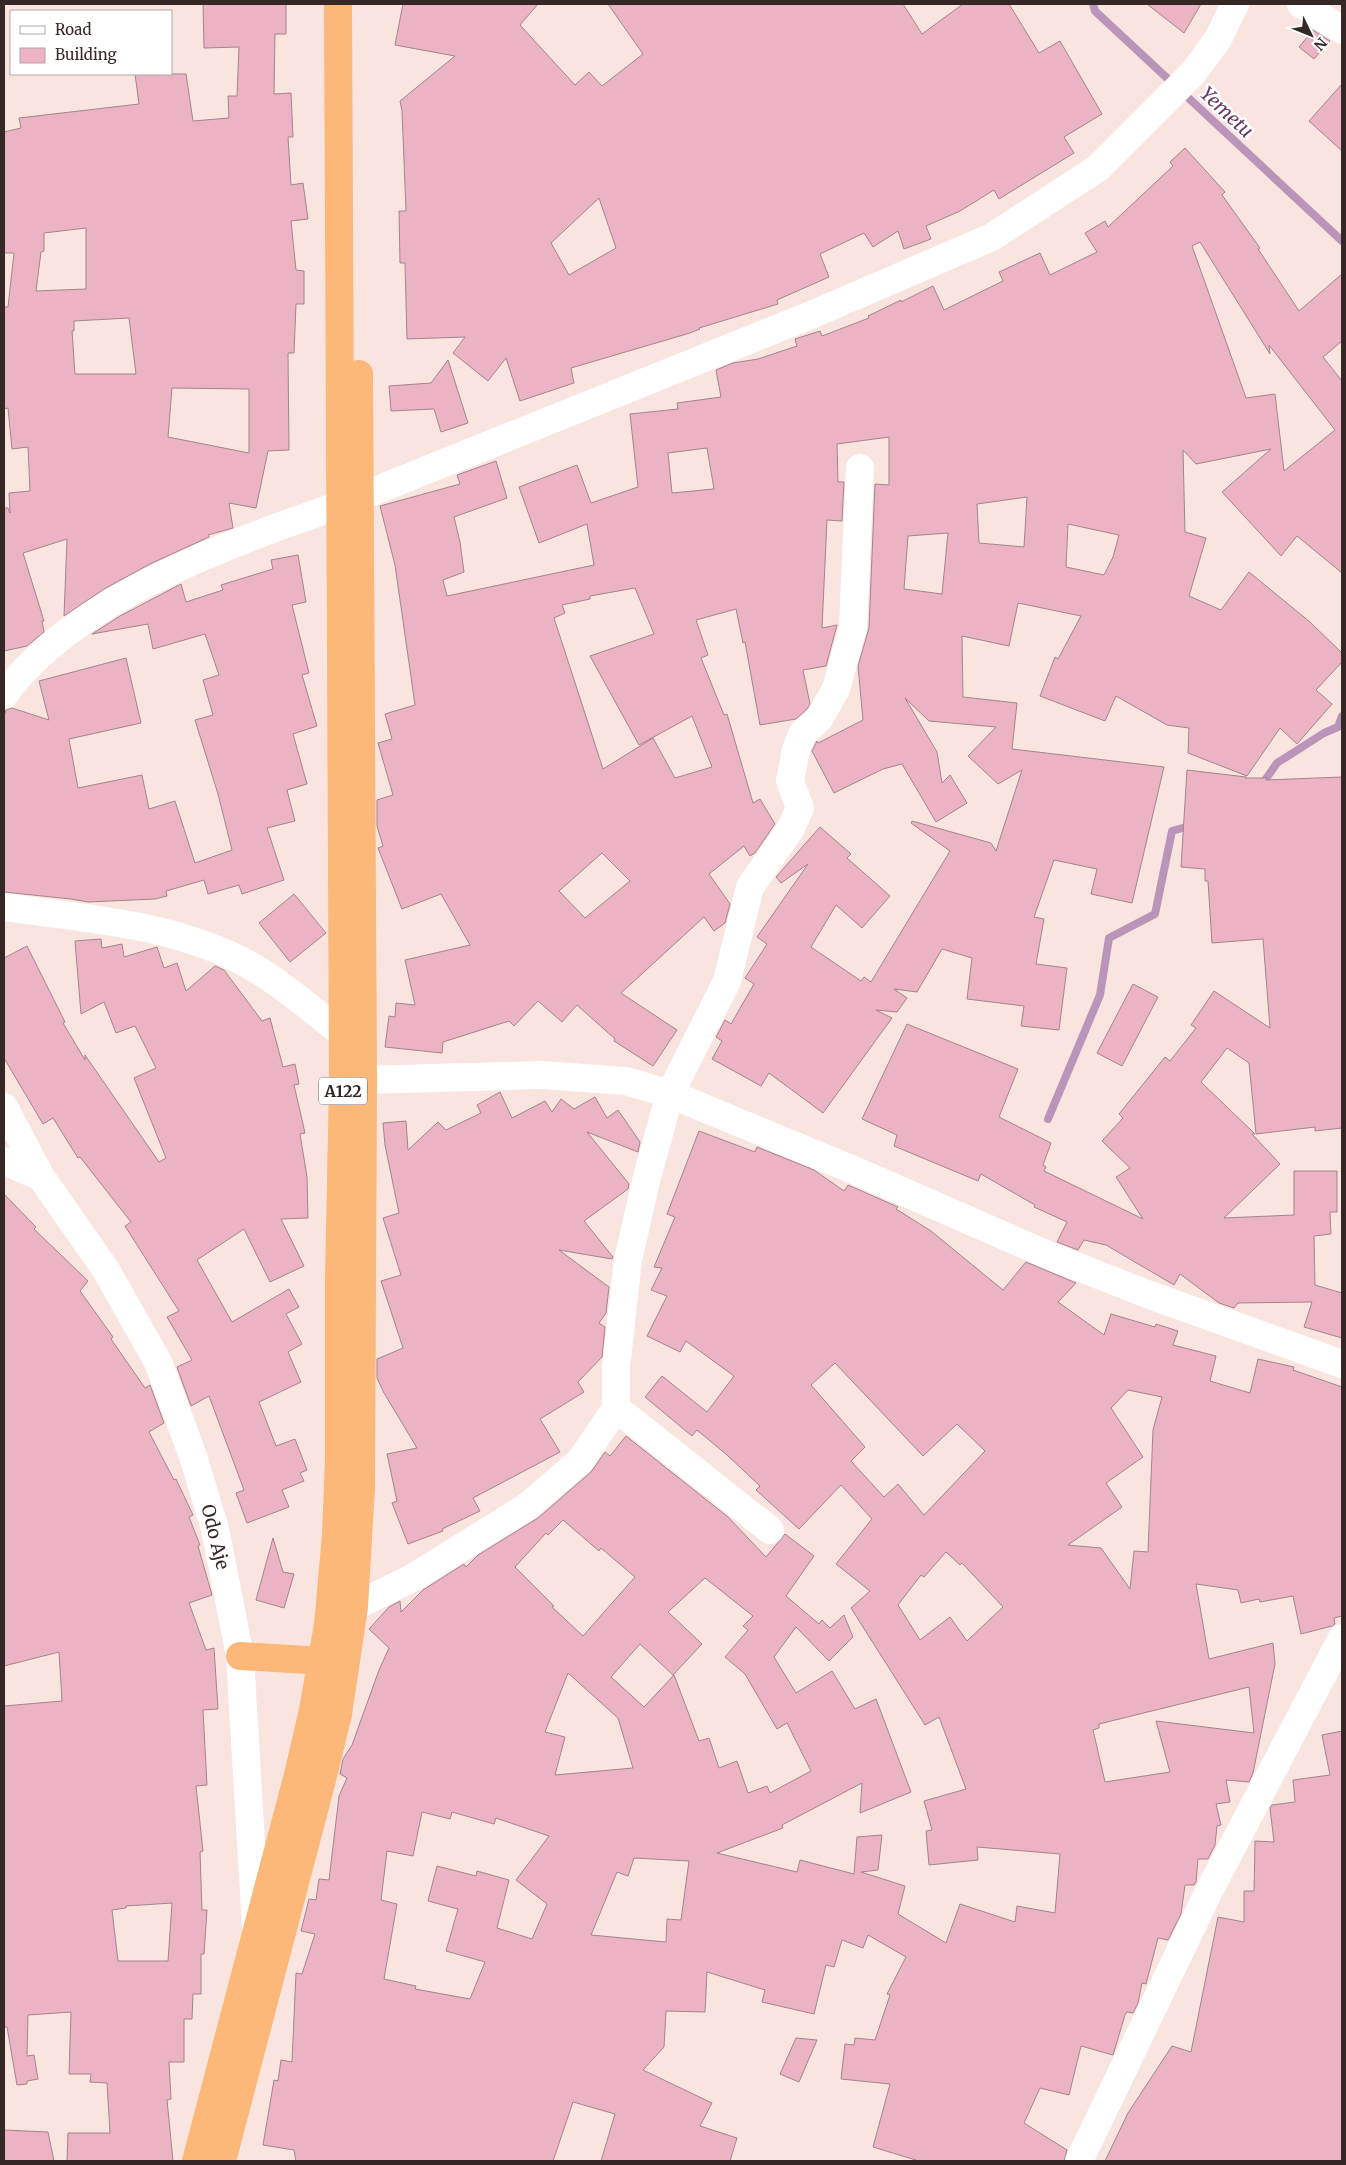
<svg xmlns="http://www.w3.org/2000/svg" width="1346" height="2165" font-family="Merriweather,serif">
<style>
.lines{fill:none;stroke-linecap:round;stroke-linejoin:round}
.stream{stroke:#bb95b9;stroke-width:8}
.building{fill:#ebb3c3;stroke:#a4848d;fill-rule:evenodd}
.minor{stroke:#fff;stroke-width:28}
.highway{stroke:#fbb878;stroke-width:28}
.labels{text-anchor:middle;stroke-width:5;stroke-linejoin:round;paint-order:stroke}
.shield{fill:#fff;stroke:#716866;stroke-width:1}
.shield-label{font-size:16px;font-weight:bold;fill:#342725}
.street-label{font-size:18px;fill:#342725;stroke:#fff}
.water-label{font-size:19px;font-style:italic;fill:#683768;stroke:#fff}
</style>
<rect width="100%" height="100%" fill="#fae4e0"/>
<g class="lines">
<path class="stream" d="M 1093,4 L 1095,11 L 1342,241
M 1261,786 L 1277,763 L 1324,733 L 1338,727 L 1342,716
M 1048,1119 L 1100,995 L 1109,938 L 1155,914 L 1172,831 L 1193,825"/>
</g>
<path class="building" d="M 203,4 L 286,4 L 286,34 L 275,34 L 274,94 L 291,93 L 293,137 L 288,137 L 291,185 L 303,183 L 308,219 L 291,221 L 296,270 L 304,271 L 304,304 L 296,304 L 294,353 L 288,353 L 289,450 L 268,451 L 256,508 L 229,503 L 233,528 L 208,535 L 209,537 L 150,564 L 104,589 L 64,616 L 67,539 L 23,553 L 44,621 L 42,621 L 44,632 L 27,646 L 4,651 L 4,508 L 8,508 L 10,513 L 9,493 L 30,491 L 28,447 L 12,449 L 8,408 L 4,409 L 4,307 L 8,307 L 14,253 L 4,253 L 4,132 L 21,128 L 19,118 L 139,104 L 135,74 L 186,74 L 193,121 L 229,118 L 228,96 L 237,96 L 239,47 L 204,48 ZM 86,228 L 86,289 L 36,291 L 41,252 L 44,251 L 44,233 ZM 129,318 L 136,374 L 75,374 L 72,331 L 74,331 L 74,321 ZM 172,388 L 249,389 L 249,453 L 168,437 Z
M 403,4 L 538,4 L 520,25 L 575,85 L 589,72 L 602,86 L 643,54 L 608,4 L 903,4 L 922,34 L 963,4 L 1009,4 L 1039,53 L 1060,41 L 1102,114 L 1064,137 L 1074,153 L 999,199 L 994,190 L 960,211 L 926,226 L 931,239 L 904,249 L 898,231 L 873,247 L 864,233 L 820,254 L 829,277 L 777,300 L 778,304 L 699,328 L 700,329 L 690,333 L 571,368 L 574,383 L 520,401 L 506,358 L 488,381 L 453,353 L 465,337 L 407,339 L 405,263 L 400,263 L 399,211 L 406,211 L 402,111 L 400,101 L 455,56 L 395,45 ZM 599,198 L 616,248 L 569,275 L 551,243 Z
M 1147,4 L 1201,4 L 1184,33 Z
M 1313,30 L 1330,41 L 1314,59 L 1299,47 Z
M 1342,84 L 1342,151 L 1309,121 Z
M 1185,148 L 1225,192 L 1222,195 L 1260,248 L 1258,249 L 1299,311 L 1342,274 L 1342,341 L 1323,357 L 1342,381 L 1342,573 L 1297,536 L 1281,556 L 1222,492 L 1271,449 L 1196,464 L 1183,450 L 1185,532 L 1206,538 L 1189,596 L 1221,610 L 1249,572 L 1310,622 L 1342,653 L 1342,662 L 1316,690 L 1332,704 L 1297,744 L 1280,728 L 1247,776 L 1188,753 L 1189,728 L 1167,725 L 1116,696 L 1105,721 L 1040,696 L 1055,657 L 1058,659 L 1081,616 L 1018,603 L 1009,646 L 962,636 L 963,697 L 1017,703 L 1012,749 L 1164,767 L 1132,903 L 1091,894 L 1097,869 L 1054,860 L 1034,917 L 1044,919 L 1036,964 L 1067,968 L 1059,1030 L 1021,1026 L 1024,1006 L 967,999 L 972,958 L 942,949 L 917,992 L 894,989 L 907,998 L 897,1012 L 876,1010 L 892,1018 L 823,1113 L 769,1073 L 761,1086 L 712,1059 L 722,1041 L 716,1037 L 725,1020 L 731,1024 L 754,984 L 745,978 L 767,944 L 757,937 L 808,864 L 781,883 L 776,877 L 820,827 L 851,854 L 847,858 L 890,896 L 862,928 L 836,905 L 811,947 L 861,981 L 864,977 L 871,982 L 950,851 L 911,823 L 912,821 L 991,843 L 996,851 L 1022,770 L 998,784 L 968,756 L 996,727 L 929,721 L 905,698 L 937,752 L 942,783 L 950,775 L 967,803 L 936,822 L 902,764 L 883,769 L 834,793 L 812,751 L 817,741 L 818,743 L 863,720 L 858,666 L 869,628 L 875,484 L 889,485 L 889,437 L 837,444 L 838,482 L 844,482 L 842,521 L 827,520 L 822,628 L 837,625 L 826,666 L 803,670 L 810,704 L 807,709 L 796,719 L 760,725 L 745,642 L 743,643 L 736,609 L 696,620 L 708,655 L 701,658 L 724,715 L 727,714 L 753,803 L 760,799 L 775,824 L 755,853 L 750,856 L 744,846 L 709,874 L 730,904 L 725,923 L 714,931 L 704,917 L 621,993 L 677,1030 L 653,1066 L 614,1041 L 615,1039 L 577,1005 L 562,1022 L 538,1001 L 514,1026 L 509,1021 L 443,1042 L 442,1053 L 385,1047 L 389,1016 L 395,1017 L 396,1003 L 415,1005 L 405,960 L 470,945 L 441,894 L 402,909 L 378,848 L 383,846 L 377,826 L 377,800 L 393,795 L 378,743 L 392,739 L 385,714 L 415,705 L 395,565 L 380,506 L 460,484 L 457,475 L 496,461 L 507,498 L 454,517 L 460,542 L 464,572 L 443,580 L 447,596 L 594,565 L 587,524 L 539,543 L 519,487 L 577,465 L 591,503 L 638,487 L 630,414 L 678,409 L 677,403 L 721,397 L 716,370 L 733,363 L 758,359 L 797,346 L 795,339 L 820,331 L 822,336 L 869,318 L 868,316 L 901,300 L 901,302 L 933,286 L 944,310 L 1003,281 L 999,272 L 1040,253 L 1050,275 L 1097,252 L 1085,233 L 1105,221 L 1108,227 L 1173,166 L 1170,162 ZM 1200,242 L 1270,354 L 1269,345 L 1335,430 L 1284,471 L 1275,394 L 1246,398 L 1192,246 ZM 707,448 L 714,489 L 672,493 L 668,453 ZM 1027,497 L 1024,547 L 979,543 L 977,504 ZM 1068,524 L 1119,535 L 1113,557 L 1104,575 L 1066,567 ZM 948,533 L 942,594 L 904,589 L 908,536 ZM 635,588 L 654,634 L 590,656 L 639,745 L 692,716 L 712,767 L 675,778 L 653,738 L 603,769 L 554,618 L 565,613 L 562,605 L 590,599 L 590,596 ZM 602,853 L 630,881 L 585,918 L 559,891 Z
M 448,360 L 468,423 L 441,432 L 434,409 L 391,411 L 389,386 L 431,383 Z
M 298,555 L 306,602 L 292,605 L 309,673 L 302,675 L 317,726 L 293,734 L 307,784 L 287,790 L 295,821 L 267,828 L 284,880 L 242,894 L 239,885 L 208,894 L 204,880 L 166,891 L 167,896 L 155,899 L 88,902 L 71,899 L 4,892 L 4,716 L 6,710 L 12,708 L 49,720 L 39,681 L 126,658 L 141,723 L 69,739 L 78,788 L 142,775 L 149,809 L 175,801 L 195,863 L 232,850 L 218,794 L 195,720 L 213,715 L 203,680 L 219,675 L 205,634 L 153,649 L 148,624 L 92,634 L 120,616 L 181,584 L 186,602 L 223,590 L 221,585 L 273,569 L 271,560 Z
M 1187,770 L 1246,777 L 1245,778 L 1267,778 L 1266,780 L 1342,777 L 1342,1128 L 1315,1131 L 1315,1127 L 1256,1134 L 1249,1063 L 1227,1048 L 1201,1082 L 1255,1134 L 1252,1134 L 1280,1164 L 1224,1218 L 1294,1215 L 1294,1171 L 1337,1171 L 1337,1212 L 1330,1212 L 1331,1234 L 1314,1236 L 1315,1285 L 1342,1293 L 1342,1338 L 1304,1327 L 1312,1302 L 1238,1303 L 1234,1308 L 1219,1303 L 1180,1274 L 1174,1285 L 1106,1245 L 1084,1240 L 1078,1250 L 1057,1242 L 1067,1222 L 1034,1207 L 1035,1205 L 981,1174 L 978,1181 L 894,1146 L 897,1135 L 862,1119 L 907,1024 L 1018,1069 L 999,1117 L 1051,1143 L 1043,1165 L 1046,1167 L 1044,1171 L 1143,1219 L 1116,1177 L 1130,1168 L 1102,1141 L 1123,1118 L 1119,1114 L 1165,1057 L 1170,1061 L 1196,1028 L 1191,1025 L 1214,991 L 1270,1028 L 1263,939 L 1212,943 L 1208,881 L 1205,881 L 1205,869 L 1181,867 Z
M 294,894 L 326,933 L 290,962 L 259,923 Z
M 101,939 L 102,948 L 122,944 L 124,957 L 157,947 L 164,968 L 177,963 L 186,991 L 215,966 L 224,970 L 262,1021 L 270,1018 L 283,1067 L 295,1064 L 299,1084 L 294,1085 L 305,1133 L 300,1134 L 307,1177 L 308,1218 L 281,1219 L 304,1266 L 270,1282 L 244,1229 L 197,1260 L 232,1322 L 289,1289 L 299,1307 L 286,1314 L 302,1344 L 288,1352 L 301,1382 L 259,1402 L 276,1446 L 295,1439 L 307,1470 L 300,1473 L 304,1481 L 282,1490 L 289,1507 L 247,1523 L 236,1493 L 244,1490 L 209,1396 L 191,1406 L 178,1370 L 177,1367 L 192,1360 L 167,1317 L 179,1311 L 125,1226 L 131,1222 L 80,1157 L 78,1158 L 53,1118 L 43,1124 L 4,1058 L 4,958 L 27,946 L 65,1022 L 63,1023 L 85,1060 L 85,1055 L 159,1162 L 166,1158 L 134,1078 L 156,1068 L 135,1026 L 116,1033 L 104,1002 L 81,1014 L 75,941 Z
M 1133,984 L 1158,997 L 1122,1066 L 1097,1053 Z
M 500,1092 L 512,1118 L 545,1101 L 552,1112 L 561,1099 L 574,1109 L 595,1097 L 607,1118 L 618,1110 L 640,1142 L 638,1152 L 587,1132 L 629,1184 L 628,1189 L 584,1221 L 613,1257 L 612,1259 L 559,1250 L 609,1287 L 606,1313 L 599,1323 L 605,1327 L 602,1357 L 578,1382 L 584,1392 L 540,1419 L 560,1452 L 473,1498 L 480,1511 L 442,1529 L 443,1531 L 408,1544 L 392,1503 L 397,1501 L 387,1454 L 417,1448 L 384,1393 L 377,1378 L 377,1359 L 403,1348 L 381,1281 L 401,1275 L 383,1218 L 399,1213 L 385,1145 L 383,1123 L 406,1121 L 408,1150 L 438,1122 L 446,1130 L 481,1113 L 477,1105 Z
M 699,1131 L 755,1152 L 757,1147 L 814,1170 L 844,1191 L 848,1185 L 898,1207 L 896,1209 L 931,1231 L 1003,1290 L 1026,1262 L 1076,1283 L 1058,1302 L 1104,1335 L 1111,1314 L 1155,1327 L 1156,1324 L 1178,1331 L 1173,1345 L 1216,1356 L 1210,1381 L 1250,1393 L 1258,1359 L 1294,1367 L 1293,1370 L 1342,1387 L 1342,1616 L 1334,1618 L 1335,1624 L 1332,1626 L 1301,1634 L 1293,1596 L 1260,1602 L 1259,1599 L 1241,1603 L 1238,1590 L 1196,1584 L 1209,1659 L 1273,1643 L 1275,1664 L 1253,1773 L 1249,1782 L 1226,1780 L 1230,1802 L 1216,1804 L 1221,1825 L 1217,1826 L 1215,1845 L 1208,1859 L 1198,1859 L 1196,1882 L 1194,1885 L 1185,1885 L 1181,1914 L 1168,1940 L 1158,1938 L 1146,1984 L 1142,1983 L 1138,2003 L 1133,2013 L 1127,2012 L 1125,2015 L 1113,2055 L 1081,2046 L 1069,2095 L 1040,2088 L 1024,2123 L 1067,2150 L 1064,2161 L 919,2161 L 873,2147 L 890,2084 L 841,2079 L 845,2044 L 854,2045 L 855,2038 L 875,2040 L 890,1995 L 887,1994 L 906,1957 L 868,1935 L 863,1948 L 842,1940 L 834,1967 L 826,1965 L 814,2014 L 762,2002 L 765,1990 L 707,1972 L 705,2012 L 666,2011 L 664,2047 L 643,2070 L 712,2103 L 700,2126 L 737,2138 L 730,2161 L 601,2161 L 615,2114 L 573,2102 L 553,2161 L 296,2161 L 294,2150 L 263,2145 L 274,2080 L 278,2081 L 281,2060 L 292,2062 L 296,1973 L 302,1974 L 315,1934 L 301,1931 L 309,1899 L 316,1900 L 319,1879 L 329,1880 L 339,1796 L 347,1778 L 340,1774 L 343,1759 L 352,1745 L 379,1670 L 389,1648 L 369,1629 L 389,1607 L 400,1601 L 401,1612 L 423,1590 L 464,1564 L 466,1567 L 478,1555 L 538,1518 L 591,1472 L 605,1452 L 610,1456 L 626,1436 L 728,1517 L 766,1557 L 785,1534 L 814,1556 L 786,1596 L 819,1624 L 822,1620 L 830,1628 L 844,1615 L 853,1637 L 829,1661 L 796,1627 L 774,1657 L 796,1693 L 832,1671 L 855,1709 L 876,1699 L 911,1792 L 860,1813 L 862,1783 L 782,1825 L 783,1828 L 717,1853 L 797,1872 L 800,1860 L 854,1874 L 857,1837 L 882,1835 L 878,1870 L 861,1872 L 905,1886 L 898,1914 L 946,1943 L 960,1904 L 1015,1922 L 1017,1906 L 1055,1913 L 1060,1854 L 977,1847 L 978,1860 L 929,1865 L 926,1831 L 932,1830 L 924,1801 L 966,1789 L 939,1717 L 925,1725 L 851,1608 L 870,1591 L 836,1564 L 872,1519 L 841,1485 L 799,1529 L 756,1490 L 760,1486 L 727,1455 L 697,1430 L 692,1436 L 645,1397 L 662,1376 L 707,1412 L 734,1376 L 686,1341 L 680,1352 L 647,1336 L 667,1296 L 651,1290 L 662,1268 L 654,1267 L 675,1217 L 667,1214 ZM 835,1363 L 923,1456 L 957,1424 L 985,1451 L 924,1515 L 898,1484 L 884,1497 L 851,1461 L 865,1447 L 811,1385 ZM 1128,1390 L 1162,1397 L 1153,1430 L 1148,1552 L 1134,1551 L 1130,1589 L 1101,1548 L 1068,1545 L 1122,1507 L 1106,1483 L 1143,1457 L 1111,1408 ZM 563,1520 L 599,1551 L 601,1548 L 635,1577 L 583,1636 L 552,1607 L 554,1606 L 515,1567 L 546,1533 L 548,1535 ZM 946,1552 L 960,1565 L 962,1563 L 1003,1607 L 967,1641 L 950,1617 L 920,1640 L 898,1605 L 921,1575 L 924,1577 ZM 705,1578 L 753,1616 L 743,1626 L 748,1630 L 725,1657 L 745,1674 L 777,1729 L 787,1723 L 811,1771 L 770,1793 L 767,1786 L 748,1793 L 737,1761 L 719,1768 L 709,1738 L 699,1741 L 674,1675 L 644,1707 L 611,1677 L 640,1644 L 673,1675 L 702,1644 L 668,1612 ZM 568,1673 L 618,1718 L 633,1768 L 555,1775 L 565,1737 L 545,1732 ZM 1249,1687 L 1254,1733 L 1156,1721 L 1170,1772 L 1105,1782 L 1093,1730 L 1099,1728 L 1099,1724 ZM 422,1812 L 450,1819 L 452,1812 L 494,1824 L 496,1818 L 549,1836 L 516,1880 L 547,1904 L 532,1939 L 497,1928 L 509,1880 L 477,1871 L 476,1876 L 437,1866 L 428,1901 L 458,1909 L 446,1951 L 485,1962 L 470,1999 L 415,1989 L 416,1986 L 384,1979 L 397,1904 L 381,1900 L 387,1851 L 413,1856 ZM 634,1858 L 689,1861 L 681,1920 L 667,1919 L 666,1942 L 591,1935 L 617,1872 L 628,1876 Z
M 4,1194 L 36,1227 L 34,1229 L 88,1281 L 80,1291 L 113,1337 L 111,1339 L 145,1388 L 150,1385 L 164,1423 L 149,1432 L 174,1480 L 176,1479 L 193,1515 L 189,1517 L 200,1545 L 198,1546 L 212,1595 L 189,1603 L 206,1650 L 214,1648 L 218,1709 L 203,1710 L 207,1785 L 196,1786 L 203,1851 L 200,1852 L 202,1910 L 207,1910 L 204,1954 L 201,1954 L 201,1994 L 193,1994 L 192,2019 L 184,2019 L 184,2062 L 169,2062 L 171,2099 L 167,2100 L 173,2161 L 67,2161 L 68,2133 L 110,2133 L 107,2083 L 90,2082 L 91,2074 L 69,2074 L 71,2012 L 28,2015 L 27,2056 L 34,2055 L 38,2079 L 27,2081 L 27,2084 L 17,2085 L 7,2027 L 4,2027 L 4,1706 L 62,1701 L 59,1652 L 4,1666 ZM 172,1903 L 168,1961 L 118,1961 L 112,1910 L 126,1908 L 126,1906 Z
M 273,1538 L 283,1572 L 294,1574 L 284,1608 L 256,1600 Z
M 1342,1731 L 1342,2161 L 1105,2161 L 1128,2113 L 1172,2046 L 1191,2052 L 1218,1917 L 1244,1922 L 1244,1891 L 1254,1891 L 1255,1841 L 1274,1842 L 1270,1808 L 1272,1805 L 1295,1802 L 1293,1780 L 1330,1775 L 1322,1735 Z
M 796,2038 L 817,2040 L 799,2082 L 780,2074 Z
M 4,2130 L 48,2132 L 54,2161 L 4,2161 Z"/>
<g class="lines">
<path class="minor" d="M 1301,4 L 1342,30
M 4,695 C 74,598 230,543 340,505 L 811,315 L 992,237 L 1098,168 L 1193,73 L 1218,39 L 1235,4
M 4,907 C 81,918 163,923 234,957 C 274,976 308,1007 343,1034
M 363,1080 L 541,1075 L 626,1081 L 670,1094 L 856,1171 L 1048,1255 L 1147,1294 L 1342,1364
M 4,1107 L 41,1177
M 4,1161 L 41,1177 L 106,1270 L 158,1362 L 193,1456 L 215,1529 L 240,1656 L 256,1927
M 616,1408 L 770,1530
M 334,1611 L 354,1607 L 414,1577 L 528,1506 L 581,1460 L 616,1408 L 616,1368 L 628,1260 L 647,1177 L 670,1094 L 727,981 L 750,887 L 791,828 L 800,808 L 790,781 L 796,750 L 802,734 L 819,719 L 836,689 L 853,627 L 860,468
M 1079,2161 L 1209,1891 L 1342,1638"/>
<path class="highway" d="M 240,1656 L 340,1662
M 196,2161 L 299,1771 L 313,1710 L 328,1625 L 336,1535 L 339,1459 L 339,1280 L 343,1082 L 338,4
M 222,2161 L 323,1776 L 338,1714 L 354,1607 L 361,1487 L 363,1080 L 359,374"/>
</g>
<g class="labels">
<rect class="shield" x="319" y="1077.5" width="48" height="27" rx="4"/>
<g class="shield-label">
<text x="343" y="1097">A122</text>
</g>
<g class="street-label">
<text transform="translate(215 1537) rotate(76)" y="6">Odo Aje</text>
</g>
<g class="water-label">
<text transform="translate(1227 112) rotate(43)" y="7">Yemetu</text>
</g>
</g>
<rect width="1346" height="2165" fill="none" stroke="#342725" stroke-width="10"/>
<rect x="10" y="10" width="162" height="65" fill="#ffffff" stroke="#aea9a8"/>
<rect x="20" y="26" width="25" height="8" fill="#ffffff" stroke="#aea9a8"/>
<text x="55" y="35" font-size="15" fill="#342725">Road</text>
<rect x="20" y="48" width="25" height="15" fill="#ebb3c3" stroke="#aea9a8"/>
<text x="55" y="60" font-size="15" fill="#342725">Building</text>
<g transform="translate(1311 35) rotate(133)" stroke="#ffffff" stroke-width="4" paint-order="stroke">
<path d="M0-4L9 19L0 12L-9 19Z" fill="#342725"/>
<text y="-8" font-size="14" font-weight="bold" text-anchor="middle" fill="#342725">N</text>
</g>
</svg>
